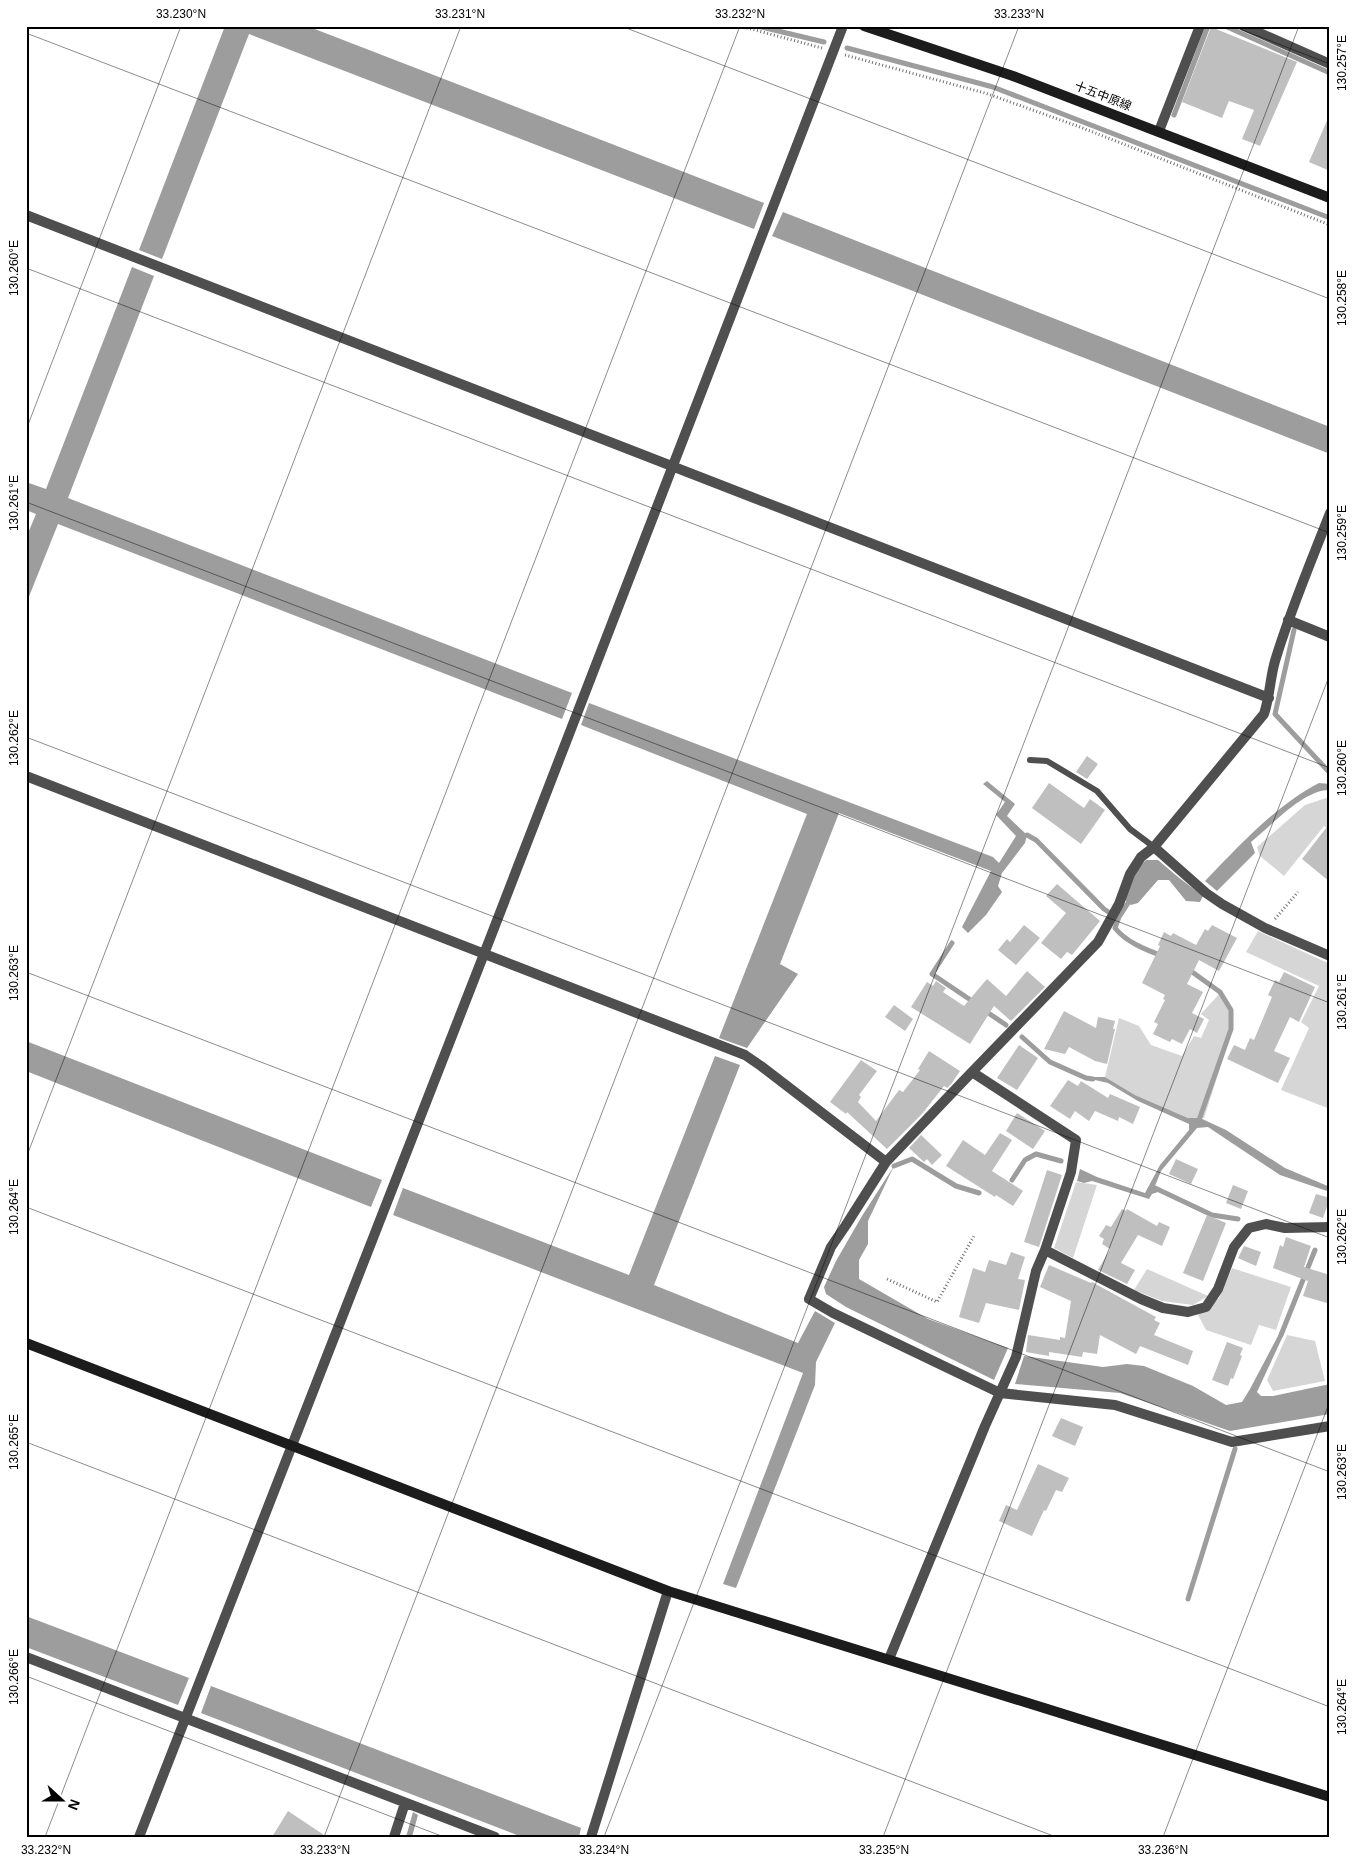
<svg xmlns="http://www.w3.org/2000/svg" width="1356" height="1863" font-family="Helvetica,'Noto Sans JP',sans-serif">
<style>
.green{fill:#d6d6d6}
.water{fill:#9d9d9d}
.lines{fill:none;stroke-linecap:round;stroke-linejoin:round}
.stream{stroke:#9d9d9d;stroke-width:5}
.building{fill:#bfbfbf}
.path{stroke:#717171;stroke-width:3;stroke-dasharray:1 2.5;stroke-linecap:butt}
.lane{stroke:#4f4f4f;stroke-width:6}
.street{stroke:#4f4f4f;stroke-width:10}
.secondary{stroke:#1c1c1c;stroke-width:10}
.ticks{fill:none;stroke:#000;stroke-width:1;stroke-opacity:0.45}
.labels{text-anchor:middle;stroke-width:4.5;stroke-linejoin:round;paint-order:stroke}
.street-label{font-size:12px;fill:#000;stroke:#fff}
.neatline{fill:none;stroke:#000;stroke-width:2}
.ticks-label{font-size:12px;text-anchor:middle;fill:#000}
</style>
<rect width="100%" height="100%" fill="#fff"/>
<path class="green" d="M 1326,798 L 1330,799 L 1330,831 L 1324,826 L 1284,876 L 1260,856 L 1257,847 L 1305,805 Z
M 1258,931 L 1330,964 L 1330,1109 L 1281,1090 L 1309,1028 L 1301,1022 L 1319,986 L 1246,952 Z
M 1221,992 L 1232,1009 L 1233,1028 L 1204,1118 L 1188,1118 L 1135,1095 L 1105,1077 L 1119,1018 L 1139,1026 L 1151,1045 L 1182,1056 L 1194,1036 L 1201,1038 L 1209,1020 L 1201,1014 Z
M 1076,1182 L 1097,1185 L 1073,1258 L 1054,1248 Z
M 1232,1268 L 1291,1287 L 1276,1330 L 1259,1325 L 1251,1345 L 1206,1330 L 1198,1315 L 1219,1298 Z
M 1147,1269 L 1208,1296 L 1193,1305 L 1162,1301 L 1134,1290 Z
M 1287,1335 L 1315,1341 L 1325,1381 L 1273,1391 L 1267,1380 Z"/>
<path class="water" d="M 225,26 L 307,26 L 764,203 L 754,229 L 249,34 L 162,259 L 139,250 Z
M 783,212 L 1330,427 L 1330,454 L 772,236 Z
M 132,267 L 154,276 L 68,498 L 572,693 L 562,719 L 58,524 L 26,604 L 26,538 L 36,514 L 26,510 L 26,482 L 46,489 Z
M 589,703 L 993,857 L 999,863 L 1016,836 L 996,815 L 1005,802 L 983,784 L 987,781 L 1015,804 L 1007,816 L 1027,835 L 1025,843 L 1002,873 L 998,886 L 1002,892 L 986,915 L 968,933 L 962,927 L 991,871 L 839,813 L 780,964 L 798,974 L 747,1048 L 719,1038 L 807,814 L 581,725 Z
M 1319,783 L 1330,784 L 1330,790 C 1304,789 1271,826 1251,842 L 1255,853 L 1217,891 L 1205,881 C 1239,846 1275,806 1319,783 Z
M 1146,860 L 1158,860 L 1178,877 L 1203,896 L 1200,902 L 1186,901 L 1169,880 L 1158,880 L 1138,903 L 1131,905 L 1125,900 L 1134,873 Z
M 26,1041 L 382,1180 L 371,1207 L 26,1071 Z
M 715,1056 L 740,1065 L 654,1285 L 798,1343 L 815,1311 L 835,1323 L 816,1362 L 815,1385 L 736,1588 L 723,1584 L 803,1373 L 393,1215 L 403,1188 L 629,1275 Z
M 1091,1077 L 1105,1077 L 1135,1095 L 1188,1118 L 1200,1118 L 1226,1130 L 1285,1168 L 1330,1187 L 1330,1192 L 1280,1175 L 1208,1127 L 1197,1128 L 1161,1171 L 1155,1186 L 1161,1191 L 1152,1194 L 1149,1199 L 1092,1181 L 1084,1183 L 1077,1181 L 1080,1169 L 1097,1177 L 1145,1193 L 1160,1165 L 1189,1130 L 1189,1124 L 1138,1101 L 1108,1083 L 1086,1078 Z
M 894,1166 L 868,1221 L 868,1244 L 859,1260 L 859,1279 L 928,1319 L 1008,1348 L 994,1380 L 846,1307 L 826,1294 L 824,1287 L 836,1261 L 862,1216 Z
M 1279,1334 L 1283,1336 L 1257,1392 L 1261,1396 L 1273,1396 L 1330,1384 L 1330,1414 L 1230,1431 L 1120,1393 L 1015,1384 L 1024,1356 L 1103,1367 L 1127,1364 L 1144,1366 L 1193,1386 L 1226,1405 L 1242,1402 L 1250,1389 Z
M 26,1616 L 189,1678 L 178,1705 L 26,1647 Z
M 211,1686 L 581,1828 L 579,1837 L 522,1837 L 201,1713 Z
M 413,1812 L 418,1815 L 412,1837 L 406,1837 Z"/>
<g class="lines">
<path class="stream" d="M 757,26 L 824,42
M 1225,26 L 1330,73
M 847,48 L 993,87 L 1330,218
M 1174,115 L 1208,26
M 1294,630 L 1275,714 L 1330,773
M 1027,835 L 1036,840 L 1104,909 L 1110,913
M 1132,897 L 1119,917 L 1115,928 C 1126,942 1146,950 1163,956
M 952,943 L 932,974 L 975,1003
M 1188,969 L 1220,992 L 1231,1010 L 1231,1029 L 1198,1123
M 984,1010 L 1006,1025
M 1022,1037 L 1050,1062 L 1086,1078 L 1093,1079
M 894,1166 L 912,1159 L 956,1186 L 979,1193
M 1012,1180 L 1025,1160 L 1036,1154 L 1061,1161
M 1155,1188 L 1212,1215 L 1238,1219
M 1281,1335 L 1315,1250
M 1188,1599 L 1235,1449"/>
</g>
<path class="building" d="M 1211,27 L 1297,62 L 1260,146 L 1242,139 L 1254,110 L 1229,101 L 1222,118 L 1182,102 Z
M 1329,116 L 1330,116 L 1330,171 L 1309,162 Z
M 1087,756 L 1098,764 L 1087,779 L 1076,772 Z
M 1049,783 L 1084,808 L 1090,799 L 1105,810 L 1081,844 L 1032,808 Z
M 1330,823 L 1330,882 L 1302,859 Z
M 1057,884 L 1100,921 L 1072,955 L 1067,952 L 1061,959 L 1041,943 L 1066,913 L 1046,896 Z
M 1024,925 L 1040,938 L 1016,965 L 998,950 L 1007,939 L 1010,942 Z
M 1212,925 L 1237,938 L 1219,971 L 1199,960 L 1187,984 L 1203,992 L 1192,1013 L 1204,1019 L 1197,1033 L 1190,1029 L 1182,1044 L 1172,1039 L 1170,1042 L 1153,1034 L 1158,1024 L 1154,1022 L 1165,1000 L 1163,999 L 1165,995 L 1142,983 L 1160,946 L 1158,945 L 1164,932 L 1171,936 L 1173,933 L 1196,945 L 1205,929 L 1208,931 Z
M 1027,971 L 1045,987 L 1011,1021 L 994,1006 L 970,1044 L 911,1007 L 927,982 L 933,986 L 936,981 L 946,988 L 943,992 L 964,1006 L 987,979 L 1006,996 Z
M 1284,972 L 1315,987 L 1299,1022 L 1290,1017 L 1274,1051 L 1290,1058 L 1278,1083 L 1227,1059 L 1234,1045 L 1245,1050 L 1250,1038 L 1254,1040 L 1272,997 L 1268,995 L 1275,980 L 1279,982 Z
M 894,1005 L 913,1019 L 905,1031 L 885,1017 Z
M 1064,1011 L 1096,1028 L 1098,1017 L 1115,1021 L 1113,1029 L 1115,1029 L 1107,1064 L 1095,1061 L 1069,1047 L 1065,1054 L 1044,1049 Z
M 1019,1045 L 1038,1058 L 1017,1090 L 997,1078 Z
M 929,1051 L 960,1071 L 952,1083 L 947,1088 L 944,1086 L 922,1114 L 887,1149 L 847,1112 L 846,1114 L 830,1102 L 861,1060 L 877,1071 L 859,1095 L 861,1097 L 858,1102 L 876,1121 L 899,1090 L 903,1092 L 920,1070 L 918,1069 Z
M 1068,1080 L 1078,1086 L 1081,1081 L 1108,1098 L 1110,1094 L 1140,1107 L 1133,1124 L 1119,1117 L 1118,1121 L 1095,1111 L 1089,1121 L 1075,1111 L 1070,1119 L 1050,1106 Z
M 1017,1113 L 1045,1131 L 1033,1149 L 1006,1131 Z
M 1000,1133 L 1012,1140 L 992,1171 L 1023,1191 L 1013,1206 L 996,1195 L 995,1197 L 946,1166 L 963,1140 L 985,1155 Z
M 921,1135 L 942,1155 L 932,1165 L 927,1159 L 924,1162 L 909,1148 Z
M 1176,1159 L 1198,1169 L 1191,1184 L 1169,1174 Z
M 1047,1170 L 1062,1175 L 1039,1247 L 1024,1242 Z
M 1233,1185 L 1248,1191 L 1241,1209 L 1226,1203 Z
M 1316,1194 L 1330,1198 L 1323,1218 L 1309,1213 Z
M 1122,1209 L 1126,1211 L 1127,1209 L 1157,1226 L 1159,1222 L 1170,1227 L 1162,1246 L 1138,1235 L 1121,1263 L 1135,1270 L 1127,1284 L 1098,1270 L 1110,1249 L 1102,1244 L 1104,1239 L 1099,1236 L 1106,1225 L 1111,1227 Z
M 1207,1215 L 1226,1223 L 1203,1281 L 1183,1273 Z
M 1286,1237 L 1311,1246 L 1304,1267 L 1330,1275 L 1330,1304 L 1303,1296 L 1308,1281 L 1273,1268 L 1280,1245 L 1283,1247 Z
M 1244,1246 L 1261,1252 L 1256,1266 L 1238,1258 Z
M 1011,1252 L 1025,1257 L 1018,1279 L 1025,1280 L 1019,1310 L 986,1303 L 979,1323 L 959,1317 L 973,1268 L 985,1272 L 989,1260 L 1006,1265 Z
M 1049,1265 L 1091,1283 L 1092,1282 L 1156,1317 L 1154,1320 L 1160,1323 L 1154,1335 L 1193,1351 L 1188,1365 L 1140,1346 L 1136,1354 L 1100,1335 L 1097,1354 L 1083,1352 L 1082,1357 L 1049,1352 L 1049,1356 L 1026,1352 L 1028,1335 L 1060,1340 L 1060,1337 L 1065,1338 L 1071,1301 L 1040,1287 Z
M 1227,1342 L 1243,1348 L 1240,1355 L 1242,1356 L 1233,1379 L 1231,1378 L 1228,1386 L 1212,1380 Z
M 1061,1418 L 1083,1427 L 1075,1446 L 1052,1436 Z
M 1038,1464 L 1069,1478 L 1062,1492 L 1056,1490 L 1046,1511 L 1044,1510 L 1032,1536 L 999,1521 L 1006,1505 L 1017,1510 Z
M 288,1811 L 327,1837 L 272,1837 Z"/>
<g class="lines">
<path class="path" d="M 740,26 L 822,48
M 845,55 L 985,93 L 1080,127 L 1330,225
M 1275,919 L 1298,892
M 887,1279 L 937,1302 L 974,1236"/>
<path class="lane" d="M 1030,760 L 1047,761 L 1097,791 L 1130,829 L 1154,847"/>
<path class="street" d="M 1244,26 L 1330,64
M 1159,131 L 1200,26
M 26,215 L 1269,698
M 1330,513 C 1311,562 1290,611 1275,661 C 1270,678 1270,696 1264,714 L 1154,847 L 1206,893 L 1222,904 L 1265,928 L 1330,956
M 1288,620 L 1330,637
M 26,776 L 745,1055 L 761,1066 L 886,1162 L 846,1225 L 831,1247 L 809,1299 L 833,1313 L 1000,1393 L 1115,1405 L 1232,1442 L 1330,1426
M 972,1072 L 1098,942 L 1119,904 L 1130,874 L 1141,857 L 1154,847
M 886,1162 L 972,1072 L 1076,1140 L 1071,1172 L 1045,1250 L 1141,1299 L 1163,1308 L 1188,1312 L 1206,1307 L 1218,1289 L 1234,1247 L 1249,1228 L 1266,1224 L 1285,1228 L 1330,1227
M 26,1657 L 495,1837
M 889,1659 L 985,1426 L 1016,1357 L 1036,1271 L 1045,1250
M 139,1837 L 484,954 L 843,26
M 394,1837 L 405,1803
M 591,1837 L 668,1591"/>
<path class="secondary" d="M 864,26 L 1013,76 L 1330,198
M 26,1343 L 668,1591 L 1330,1797"/>
</g>
<path class="ticks" d="M 621,26 L 1330,299M 1232,26 L 1330,64M 26,33 L 1330,533M 26,268 L 1330,768M 26,430 L 181,26M 26,502 L 1330,1003M 26,737 L 1330,1238M 26,972 L 1330,1472M 26,1158 L 461,26M 26,1207 L 1330,1707M 26,1442 L 1056,1837M 26,1676 L 444,1837M 45,1837 L 740,26M 324,1837 L 1019,26M 604,1837 L 1299,26M 883,1837 L 1330,674M 1163,1837 L 1330,1401"/>
<g class="labels">
<g class="street-label">
<text transform="translate(1103 96) rotate(21)" y="4">十五中原線</text>
</g>
</g>
<rect width="1356" height="1863" fill="none" stroke="#ffffff" stroke-width="55"/>
<g transform="translate(62 1800) rotate(111)" stroke="#ffffff" stroke-width="4" paint-order="stroke">
<path d="M0-4L9 19L0 12L-9 19Z" fill="#000000"/>
<text y="-8" font-size="14" font-weight="bold" text-anchor="middle" fill="#000000">N</text>
</g>
<rect x="28" y="28" width="1300" height="1808" class="neatline"/>
<g class="ticks-label">
<text x="181" y="18">33.230°N</text>
<text x="460" y="18">33.231°N</text>
<text x="740" y="18">33.232°N</text>
<text x="1019" y="18">33.233°N</text>
<text transform="translate(1342 63) rotate(-90)" y="4">130.257°E</text>
<text transform="translate(14 268) rotate(-90)" y="4">130.260°E</text>
<text transform="translate(1342 298) rotate(-90)" y="4">130.258°E</text>
<text transform="translate(14 503) rotate(-90)" y="4">130.261°E</text>
<text transform="translate(1342 533) rotate(-90)" y="4">130.259°E</text>
<text transform="translate(14 738) rotate(-90)" y="4">130.262°E</text>
<text transform="translate(1342 768) rotate(-90)" y="4">130.260°E</text>
<text transform="translate(14 973) rotate(-90)" y="4">130.263°E</text>
<text transform="translate(1342 1002) rotate(-90)" y="4">130.261°E</text>
<text transform="translate(14 1207) rotate(-90)" y="4">130.264°E</text>
<text transform="translate(1342 1237) rotate(-90)" y="4">130.262°E</text>
<text transform="translate(14 1442) rotate(-90)" y="4">130.265°E</text>
<text transform="translate(1342 1472) rotate(-90)" y="4">130.263°E</text>
<text transform="translate(14 1677) rotate(-90)" y="4">130.266°E</text>
<text transform="translate(1342 1707) rotate(-90)" y="4">130.264°E</text>
<text x="46" y="1854">33.232°N</text>
<text x="325" y="1854">33.233°N</text>
<text x="604" y="1854">33.234°N</text>
<text x="884" y="1854">33.235°N</text>
<text x="1163" y="1854">33.236°N</text>
</g>
</svg>
